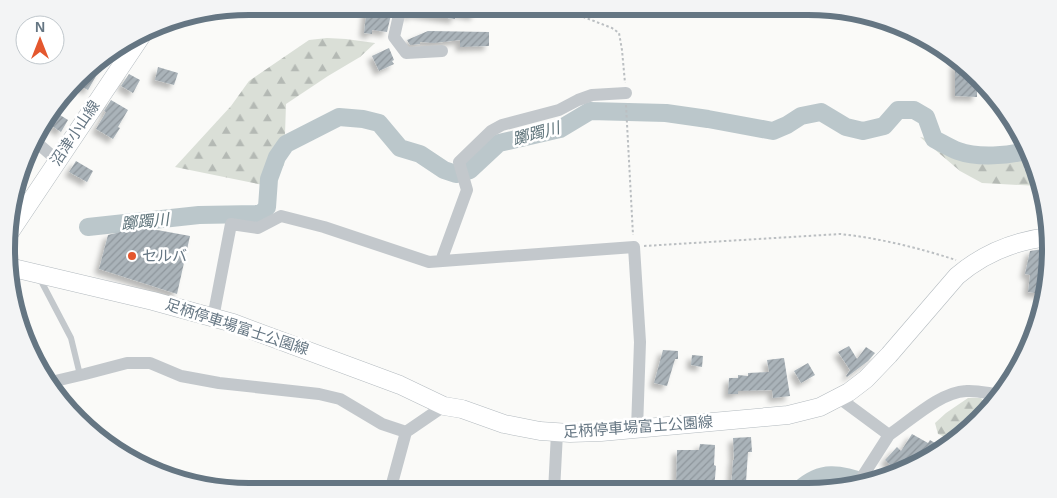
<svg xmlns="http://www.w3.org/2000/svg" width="1057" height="498" font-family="Arial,'Noto Sans JP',sans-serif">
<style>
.forest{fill:url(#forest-firs)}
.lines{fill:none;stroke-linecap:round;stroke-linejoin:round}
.river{stroke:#bbc7cb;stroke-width:18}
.building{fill:url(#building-hatch);filter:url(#shadow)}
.secondary-casing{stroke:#b3babf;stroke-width:19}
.path{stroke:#bbbfc2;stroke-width:2;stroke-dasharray:2.5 2.5;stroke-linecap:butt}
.service{stroke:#c3c8cc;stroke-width:6}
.minor{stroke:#c3c8cc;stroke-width:12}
.secondary{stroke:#fff;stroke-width:18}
.poi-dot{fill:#e4572e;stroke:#fff;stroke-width:2}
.labels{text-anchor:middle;stroke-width:5;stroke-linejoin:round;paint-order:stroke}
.street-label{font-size:15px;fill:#657683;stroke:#fff}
.poi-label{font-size:15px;fill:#657683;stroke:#fff;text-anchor:start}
.water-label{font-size:16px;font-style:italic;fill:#60757c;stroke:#fff}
.rim{fill:none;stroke:#657683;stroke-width:6}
</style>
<defs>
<pattern id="forest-firs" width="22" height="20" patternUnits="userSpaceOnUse" patternTransform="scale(1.25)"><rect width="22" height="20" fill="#dadfd7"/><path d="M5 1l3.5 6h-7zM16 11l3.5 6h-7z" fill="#b4b9b4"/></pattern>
<pattern id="building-hatch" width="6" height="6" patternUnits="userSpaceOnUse" patternTransform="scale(1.25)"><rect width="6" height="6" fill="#aab3b9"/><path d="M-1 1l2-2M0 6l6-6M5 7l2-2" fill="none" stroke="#8e969c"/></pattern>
<filter id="shadow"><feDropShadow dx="-4.5" dy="4.5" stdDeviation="2.5" flood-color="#0004"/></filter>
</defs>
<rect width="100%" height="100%" fill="#fafaf8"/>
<path class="forest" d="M 327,38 L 346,39 L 375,43 L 360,57 L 328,76 L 286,104 L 284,165 L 268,186 L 175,167 L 231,106 L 249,81 L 309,40 Z
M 920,137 L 1024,158 L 1024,169 L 1036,177 L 1038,186 L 982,183 L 960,171 Z
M 968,398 L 981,398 L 987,406 L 977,409 L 952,440 L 938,434 L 935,423 L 946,413 Z"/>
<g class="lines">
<path class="river" d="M 88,227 L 199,215 L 261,214 L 267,207 L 269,179 L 277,157 L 286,144 L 339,117 L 363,119 L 379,123 L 400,148 L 420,154 L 444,170 L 456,174 L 470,170 L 499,143 L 560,129 L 590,111 L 666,113 L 708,119 L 773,131 L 787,125 L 801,116 L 821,112 L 846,127 L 863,131 L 884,126 L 898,110 L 914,110 L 926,117 L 934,139 C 942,143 950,148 958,151 C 977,158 1010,156 1028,150
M 799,490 C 822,469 839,474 866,483"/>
</g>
<path class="building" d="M 367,6 L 393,6 L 387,32 L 372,30 L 372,34 L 364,33 Z
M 409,6 L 477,6 L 475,16 L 456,13 L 455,19 L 412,13 L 412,16 L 407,15 Z
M 428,31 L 489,32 L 489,46 L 460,47 L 460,40 L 434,43 L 420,42 L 420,44 L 410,45 L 407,40 Z
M 389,48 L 394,60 L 392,61 L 394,64 L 379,71 L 372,56 Z
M 110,52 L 88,90 L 76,84 L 101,57 Z
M 955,61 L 977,76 L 977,97 L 955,96 Z
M 158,67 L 178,73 L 174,85 L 155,80 Z
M 129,74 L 140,80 L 133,93 L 121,86 Z
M 111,100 L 128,110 L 118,127 L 120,128 L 113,139 L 96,129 L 106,112 L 104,111 Z
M 60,115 L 68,120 L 61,132 L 52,126 Z
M 76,161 L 93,171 L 87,182 L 69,172 Z
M 141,227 L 190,236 L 177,294 L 99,269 L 108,235 Z
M 1049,248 L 1051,249 L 1042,294 L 1028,292 L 1030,275 L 1025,274 L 1030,251 Z
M 849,346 L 857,359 L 866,347 L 875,353 L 868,361 L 847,377 L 846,376 L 850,370 L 838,352 Z
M 663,350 L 678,351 L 678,359 L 675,359 L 667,386 L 654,383 Z
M 692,355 L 703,356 L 702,367 L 691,365 Z
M 784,358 L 790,396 L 773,398 L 772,390 L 738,391 L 738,394 L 728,394 L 729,378 L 738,378 L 738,375 L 748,376 L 748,373 L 769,372 L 767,360 Z
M 808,363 L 815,375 L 801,383 L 794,371 Z
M 912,434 L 928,443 L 930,440 L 940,446 L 935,453 L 908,469 L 894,465 L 892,467 L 885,460 L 897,447 L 901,451 Z
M 751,437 L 752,452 L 748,452 L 746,482 L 744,482 L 744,490 L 731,490 L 733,460 L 734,460 L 733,438 Z
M 700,444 L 715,445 L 714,465 L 716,466 L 714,490 L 676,490 L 677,450 L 699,450 Z
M 838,480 L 849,487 L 832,490 Z"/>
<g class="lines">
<g class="secondary-casing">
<path id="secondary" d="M 10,232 L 142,35
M 9,267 L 153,301 L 233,323 L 400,385 L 444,406 L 462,409 L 504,424 L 540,431 L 570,433 L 601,432 L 788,415 L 820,407 L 849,392 L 866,379 L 889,355 L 957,276 C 984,253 1014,241 1048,237"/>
</g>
<path class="path" d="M 555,6 L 612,28 L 619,33 L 622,50 L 625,83
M 626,105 L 633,235
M 644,246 L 840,234 C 879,238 919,248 956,260"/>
<path class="service" d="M 39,277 L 71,338 L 80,375"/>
<path class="minor" d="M 401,6 L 394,37 L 406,53 L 442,51
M 36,142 L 57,160
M 441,261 L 467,190 L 459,162 L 491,131 L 502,125 L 559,110 L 578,100 L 592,95 L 626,93
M 213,318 L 231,224 L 258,228 L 281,216 L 324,227 L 429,262 L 634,247 L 640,342 L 637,429
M 51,382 L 85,374 L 127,363 L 150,363 L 181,376 L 219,383 L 319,394 L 340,399 L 382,424 L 406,432 L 444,406
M 839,398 L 889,435 L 857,485
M 889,435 C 910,421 940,392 966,391 C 978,390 990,394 1002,395
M 390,491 L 406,432
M 554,491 L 557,433"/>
<use href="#secondary" class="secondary"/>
</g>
<circle class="poi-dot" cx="132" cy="256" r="5"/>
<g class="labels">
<g class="street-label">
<text transform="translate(75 133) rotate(-56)" y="5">沼津小山線</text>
<text transform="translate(237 327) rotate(18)" y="5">足柄停車場富士公園線</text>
<text transform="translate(638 427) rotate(-4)" y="5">足柄停車場富士公園線</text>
</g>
<g class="poi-label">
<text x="142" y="261">セルバ</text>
</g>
<g class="water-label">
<text transform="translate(536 133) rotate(-15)" y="6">躑躅川</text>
<text transform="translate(145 221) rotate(-6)" y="6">躑躅川</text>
</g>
</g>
<path d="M0 0H1057V498H0ZM249 15H808A234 234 0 0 1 1042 249V249A234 234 0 0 1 808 483H249A234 234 0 0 1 15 249V249A234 234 0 0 1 249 15Z" fill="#f3f4f5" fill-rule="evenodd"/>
<path class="rim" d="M249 15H808A234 234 0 0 1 1042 249V249A234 234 0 0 1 808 483H249A234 234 0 0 1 15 249V249A234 234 0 0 1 249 15Z"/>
<g transform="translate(40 40)"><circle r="24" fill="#ffffff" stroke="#c1c8cd"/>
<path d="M0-4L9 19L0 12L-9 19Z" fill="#e4572e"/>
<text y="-8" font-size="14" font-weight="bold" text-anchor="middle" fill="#657683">N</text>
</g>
</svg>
